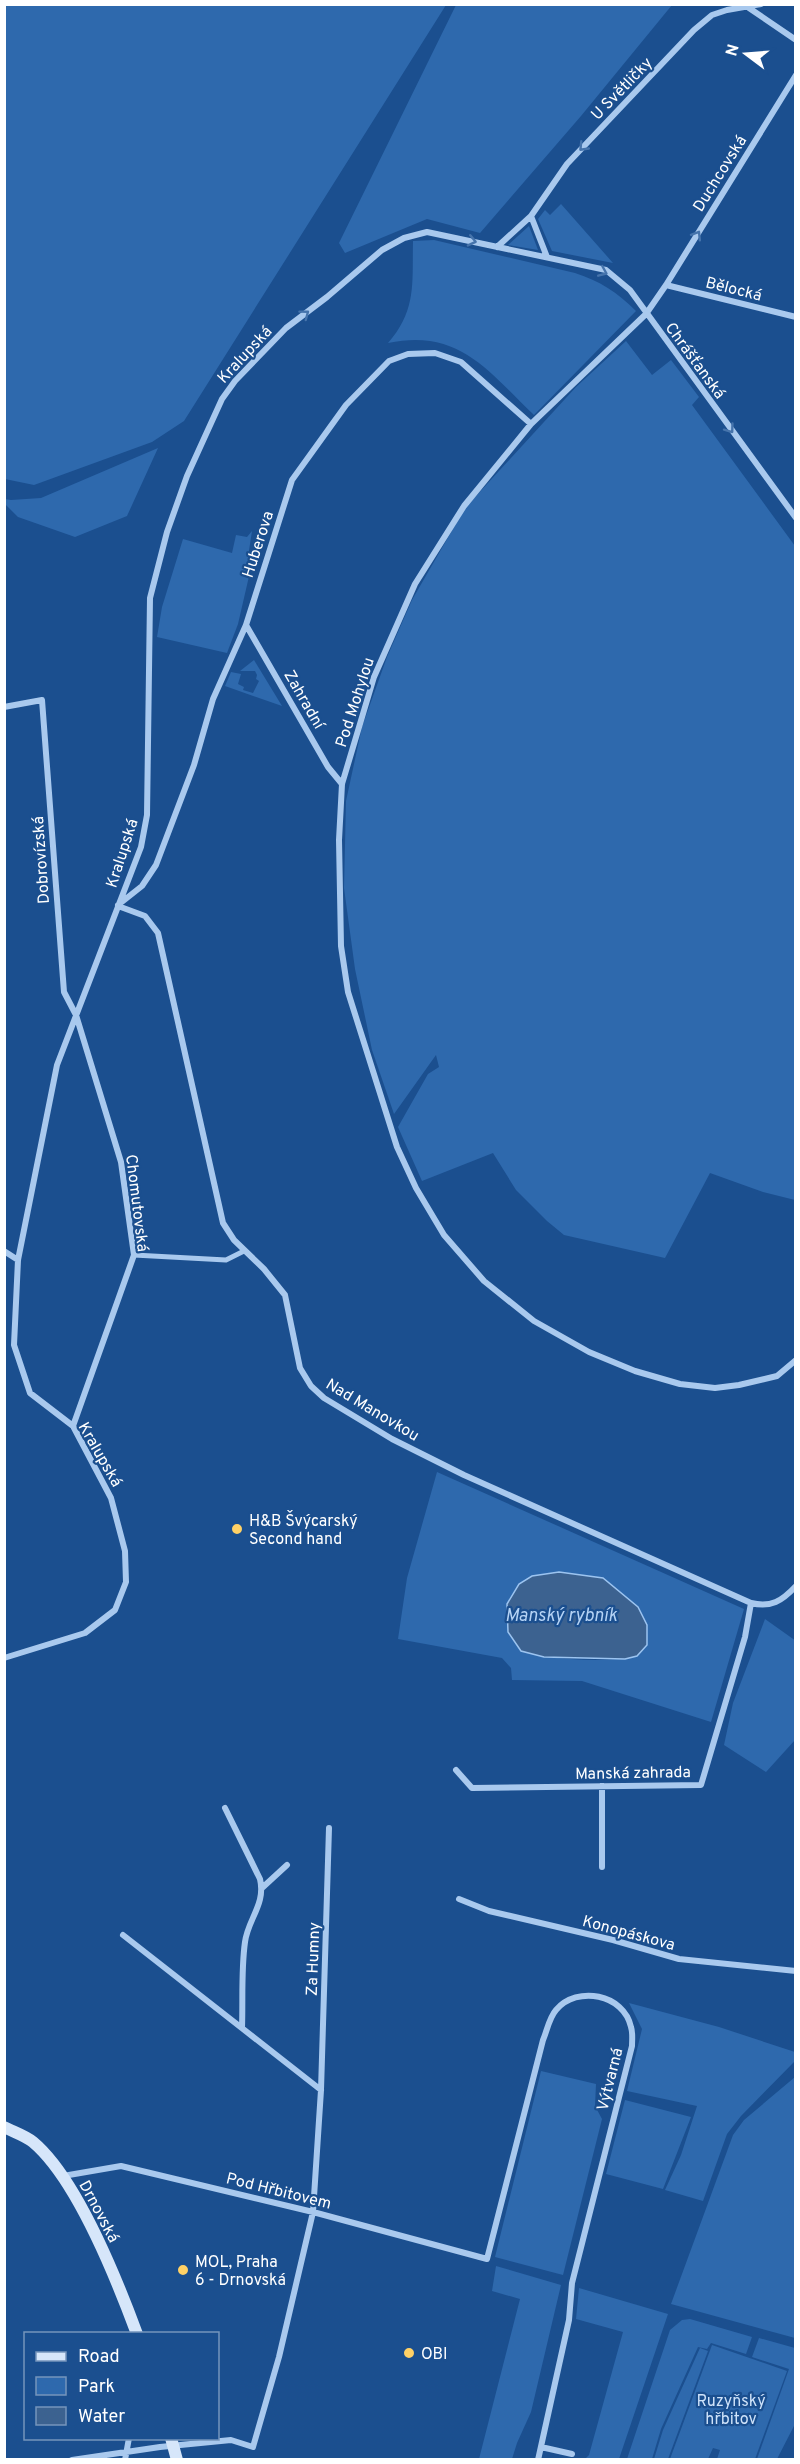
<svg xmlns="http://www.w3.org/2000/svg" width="800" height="2464" font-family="Overpass,sans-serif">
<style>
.green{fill:#2e69ad;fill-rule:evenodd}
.water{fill:#3c6290;stroke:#9cc4f0;stroke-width:1.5}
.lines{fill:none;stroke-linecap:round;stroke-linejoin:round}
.pedestrian{stroke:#a9c9ee;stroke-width:5}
.minor{stroke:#a9c9ee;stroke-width:6}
.secondary{stroke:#d6e6fa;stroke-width:12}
.oneway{stroke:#4674ac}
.poi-dot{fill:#ffd166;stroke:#1b4f8f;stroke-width:2}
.labels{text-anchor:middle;stroke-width:4.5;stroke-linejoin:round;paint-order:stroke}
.street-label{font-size:16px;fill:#fff;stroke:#1b4f8f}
.poi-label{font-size:16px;fill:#fff;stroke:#1b4f8f;text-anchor:start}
.park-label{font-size:16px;fill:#cfe3fa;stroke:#1b4f8f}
.water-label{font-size:18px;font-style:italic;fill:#b5d3f5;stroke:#1b4f8f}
</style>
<rect width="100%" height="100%" fill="#1b4f8f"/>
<path class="green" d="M 5,4 L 446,5 L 184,421 L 152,442 L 34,485 L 5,479 Z
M 456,5 L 672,5 L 581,116 L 480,233 L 427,219 L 345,253 L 339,243 Z
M 561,204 L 613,263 L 552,251 L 538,219 L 545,210 L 550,215 Z
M 529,226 L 538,250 L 508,245 Z
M 434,240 L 575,273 C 600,281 617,292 636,311 L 534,415 C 488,371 459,328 388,343 C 417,310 412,283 413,241 Z
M 626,341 L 652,375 L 671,360 L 699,397 L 692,405 L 795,546 L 795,1200 L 763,1192 L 710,1173 L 665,1258 L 564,1235 L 547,1221 L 516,1190 L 493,1153 L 422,1181 L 398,1127 L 428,1074 L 439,1067 L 436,1055 L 394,1114 L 372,1050 L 355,969 L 344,888 L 346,801 L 362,727 L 387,657 L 412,600 L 465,508 L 576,387 Z
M 158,448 L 127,516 L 75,537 L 18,517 L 5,504 L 5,499 L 11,500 L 41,498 Z
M 252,531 L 248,557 L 253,559 L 238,624 L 227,653 L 157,637 L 162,607 L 183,539 L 232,553 L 236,535 L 247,537 Z
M 254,660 L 282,706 L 225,686 L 231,672 L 241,674 L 238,684 L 244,687 L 243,690 L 253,693 L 259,681 L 256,679 L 257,675 L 255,671 L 240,671 Z
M 437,1472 L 744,1609 L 711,1722 L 582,1681 L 512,1680 L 511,1668 L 502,1658 L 398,1639 L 407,1578 ZM 637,1656 C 607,1663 574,1659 544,1657 Z
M 765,1619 L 796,1641 L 795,1740 L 766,1772 L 724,1745 L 733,1703 Z
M 629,2003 L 719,2027 L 795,2052 L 795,2061 L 741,2116 L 727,2134 L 703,2201 L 665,2190 L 681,2155 L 697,2106 L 627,2091 L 642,2029 Z
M 541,2071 L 596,2084 L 595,2106 L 602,2119 L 563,2275 L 495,2257 Z
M 795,2077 L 795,2338 L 671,2304 L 733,2135 L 744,2120 Z
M 625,2100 L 691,2117 L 663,2189 L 606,2174 Z
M 496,2266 L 561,2285 L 531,2412 L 517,2443 L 512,2459 L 479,2459 L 520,2299 L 492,2291 Z
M 579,2288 L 668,2314 L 619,2459 L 585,2459 L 589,2455 L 623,2332 L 576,2319 Z
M 690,2319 L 752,2337 L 746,2354 L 711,2343 L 707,2349 L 698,2347 L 661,2429 L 652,2459 L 627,2459 L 670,2330 L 682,2320 Z
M 759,2338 L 795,2348 L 795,2424 L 777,2459 L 757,2459 L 789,2369 L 752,2357 Z
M 712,2345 L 787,2371 L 755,2459 L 717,2459 L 720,2450 L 713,2448 L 708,2459 L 670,2459 Z
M 700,2348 L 708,2351 L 668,2459 L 654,2459 L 663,2430 Z"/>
<path class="water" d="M 559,1572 L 603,1578 L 638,1607 L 647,1625 L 647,1645 L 637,1656 L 625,1659 L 544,1657 L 521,1651 L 508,1632 L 507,1604 L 519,1584 L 532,1576 Z"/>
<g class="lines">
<path class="pedestrian" d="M 134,1255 L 226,1260 L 244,1251"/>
<path class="minor" d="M 749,8 L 796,40
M 796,75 L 666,285 L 646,314 L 531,424 L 464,506 L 415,584 L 374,677 L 342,784 L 339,840 L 341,946 L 348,992 L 397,1147 L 416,1188 L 444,1235 L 484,1281 L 534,1321 L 589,1352 L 635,1371 L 680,1384 L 715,1388 L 739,1385 L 777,1376 L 796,1360
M 497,247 L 531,216
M 547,257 L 531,216 L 567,164 L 694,30 L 712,15 L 727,10 L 761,4
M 666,285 L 796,317
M 246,625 L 328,767 L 342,784
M 4,707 L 42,700 L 64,992 L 76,1015 L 121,1162 L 134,1255 L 73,1426
M 118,905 L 142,886 L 156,865 L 194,765 L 213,699 L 246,625 L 292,480 L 346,405 L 389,361 L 408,354 L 435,353 L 461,362 L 531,424
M 118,906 L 145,916 L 158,933 L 223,1223 L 234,1240 L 264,1269 L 285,1295 L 300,1368 L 311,1386 L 324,1398 L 392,1439 L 464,1475 L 751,1603 C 771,1608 782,1601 796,1586
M 4,1251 L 18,1260
M 4,1658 L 85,1633 L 115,1610 L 126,1582 L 125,1551 L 111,1498 L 73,1426 L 30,1393 L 14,1345 L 18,1260 L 57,1065 L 141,847 L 147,815 L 150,598 L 167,532 L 187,476 L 222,399 L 235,381 L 286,328 L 327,297 L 382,250 L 404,238 L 427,232 L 606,270 L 630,290 L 796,518
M 456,1770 L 472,1788 L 701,1785 L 745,1637 L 751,1603
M 602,1786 L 602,1867
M 225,1808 L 260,1879 C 266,1904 248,1919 245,1942 C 241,1970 243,2000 242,2028
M 262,1888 L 287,1865
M 459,1899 L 489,1911 L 613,1940 L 679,1959 L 796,1971
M 123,1935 L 321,2090
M 63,2176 L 121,2166 L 313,2212 L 487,2259 L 543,2040 C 547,2031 549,2018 556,2010 C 577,1985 624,1994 631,2027 C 633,2033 632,2040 632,2046 L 572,2283 L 569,2320 L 538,2460
M 541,2447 L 572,2454
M 72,2460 L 160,2447 L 231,2440 L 253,2447 L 279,2357 L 313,2212 L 321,2090 L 329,1828
M 125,2460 L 129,2438"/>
<path class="secondary" d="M 4,2127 C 14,2132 26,2136 33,2142 C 76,2178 117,2280 137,2334
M 171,2438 L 177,2460"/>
</g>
<defs><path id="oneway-chevron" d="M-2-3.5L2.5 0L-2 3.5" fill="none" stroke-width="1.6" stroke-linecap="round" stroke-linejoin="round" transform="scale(1.5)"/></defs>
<g class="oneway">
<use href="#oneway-chevron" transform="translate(583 147) rotate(134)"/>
<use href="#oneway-chevron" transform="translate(697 235) rotate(-58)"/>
<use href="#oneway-chevron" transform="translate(472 241) rotate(13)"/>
<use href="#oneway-chevron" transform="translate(603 272) rotate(23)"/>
<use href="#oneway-chevron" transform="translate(305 314) rotate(-37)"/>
<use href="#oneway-chevron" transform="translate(730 429) rotate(54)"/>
</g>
<g class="poi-dot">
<circle cx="237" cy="1529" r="6"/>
<circle cx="183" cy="2270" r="6"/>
<circle cx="409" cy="2353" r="6"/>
</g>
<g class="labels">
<g class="street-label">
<text transform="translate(621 88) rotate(-46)" y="6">U Světličky</text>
<text transform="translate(719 173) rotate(-58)" y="6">Duchcovská</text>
<text transform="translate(734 288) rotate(14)" y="6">Bělocká</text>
<text transform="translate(244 354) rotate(-47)" y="6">Kralupská</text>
<text transform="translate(696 360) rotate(54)" y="6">Chrášťanská</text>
<text transform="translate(257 544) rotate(-72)" y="6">Huberova</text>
<text transform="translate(305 699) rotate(60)" y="6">Zahradní</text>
<text transform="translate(354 702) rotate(-72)" y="6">Pod Mohylou</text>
<text transform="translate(121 853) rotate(-72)" y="6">Kralupská</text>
<text transform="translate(40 860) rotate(-94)" y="6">Dobrovízská</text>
<text transform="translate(138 1203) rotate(83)" y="6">Chomutovská</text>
<text transform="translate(373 1409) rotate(31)" y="6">Nad Manovkou</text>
<text transform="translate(101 1454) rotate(60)" y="6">Kralupská</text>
<text transform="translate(633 1772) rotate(-1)" y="6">Manská zahrada</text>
<text transform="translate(629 1932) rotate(15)" y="6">Konopáskova</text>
<text transform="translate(312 1959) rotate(-88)" y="6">Za Humny</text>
<text transform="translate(609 2079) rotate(-76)" y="6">Výtvarná</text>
<text transform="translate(279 2190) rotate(14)" y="6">Pod Hřbitovem</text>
<text transform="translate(100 2211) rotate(62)" y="6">Drnovská</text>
</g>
<g class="poi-label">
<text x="249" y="1526">H&amp;B Švýcarský<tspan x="249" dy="18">Second hand</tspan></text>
<text x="195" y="2267">MOL, Praha<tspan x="195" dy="18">6 - Drnovská</tspan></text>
<text x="421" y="2359">OBI</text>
</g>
<g class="park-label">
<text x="731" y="2406">Ruzyňský<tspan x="731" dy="18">hřbitov</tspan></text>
</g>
<g class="water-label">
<text x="561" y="1621">Manský rybník</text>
</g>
</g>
<rect width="800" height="2464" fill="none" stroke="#ffffff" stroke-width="12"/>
<rect x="24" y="2332" width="195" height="108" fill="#1b4f8f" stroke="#7695bc" stroke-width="1.5"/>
<rect x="36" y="2352" width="30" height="9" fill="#d6e6fa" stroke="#7695bc" stroke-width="1.5"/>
<text x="78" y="2362" font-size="18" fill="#ffffff">Road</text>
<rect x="36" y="2377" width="30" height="18" fill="#2e69ad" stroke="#7695bc" stroke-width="1.5"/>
<text x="78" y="2392" font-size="18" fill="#ffffff">Park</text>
<rect x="36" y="2407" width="30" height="18" fill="#3c6290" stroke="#7695bc" stroke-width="1.5"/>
<text x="78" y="2422" font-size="18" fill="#ffffff">Water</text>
<g transform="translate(746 54) rotate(286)" stroke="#1b4f8f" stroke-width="4.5" paint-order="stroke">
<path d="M0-4.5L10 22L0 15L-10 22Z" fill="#ffffff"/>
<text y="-9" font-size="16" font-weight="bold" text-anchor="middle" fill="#ffffff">N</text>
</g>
</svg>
